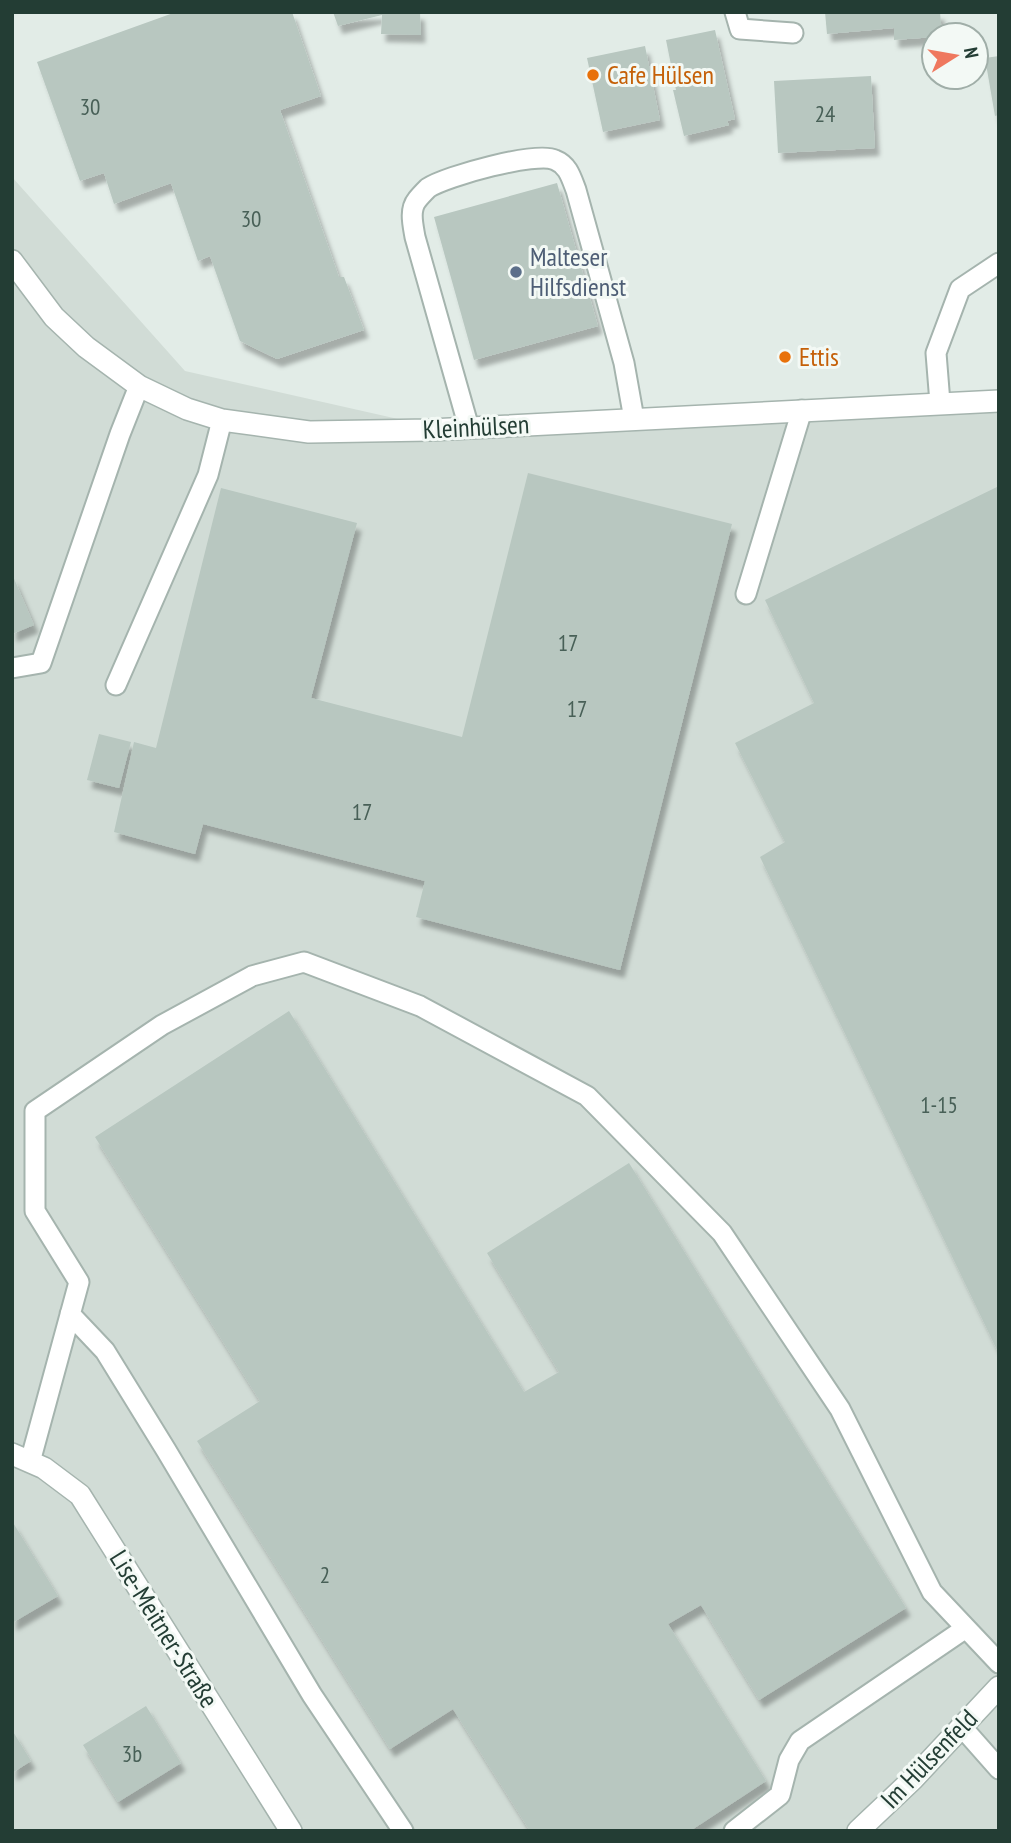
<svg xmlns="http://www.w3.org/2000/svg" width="1011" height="1843" font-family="'PT Sans Narrow',sans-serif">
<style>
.built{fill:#d1dcd6}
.building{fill:#b8c7c0;filter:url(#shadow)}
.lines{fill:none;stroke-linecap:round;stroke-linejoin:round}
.lane-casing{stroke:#a5b4ae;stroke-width:23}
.street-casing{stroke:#a5b4ae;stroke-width:24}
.lane{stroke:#fff;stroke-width:19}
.street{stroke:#fff;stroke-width:21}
.food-dot{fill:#e8710a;stroke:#f3f9f5;stroke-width:2.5}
.service-dot{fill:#5c6f8a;stroke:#f3f9f5;stroke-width:2.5}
.labels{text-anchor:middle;stroke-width:6;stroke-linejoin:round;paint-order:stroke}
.number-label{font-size:23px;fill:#486057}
.food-label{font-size:26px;fill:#c56008;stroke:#f3f9f5;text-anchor:start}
.service-label{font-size:26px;fill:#4e5e75;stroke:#f3f9f5;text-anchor:start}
.street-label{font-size:26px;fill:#233d34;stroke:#f3f9f5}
</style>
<defs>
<filter id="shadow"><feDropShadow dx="4.5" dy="8" stdDeviation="2" flood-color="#0004"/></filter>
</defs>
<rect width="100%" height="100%" fill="#e2ece7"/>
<path class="built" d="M 12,177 L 185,371 L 469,435 L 999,410 L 999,1831 L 12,1831 Z"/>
<path class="building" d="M 176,12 L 292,12 L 321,96 L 280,110 L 339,277 L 344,277 L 364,330 L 277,359 L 240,341 L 210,256 L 198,261 L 171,183 L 114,204 L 104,173 L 80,181 L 37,62 Z
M 333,12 L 420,12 L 421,35 L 381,34 L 382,15 L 338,26 Z
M 825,12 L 940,12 L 942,35 L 934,35 L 934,37 L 894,40 L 894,28 L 827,34 Z
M 715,30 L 735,119 L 727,121 L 729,125 L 684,136 L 673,90 L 676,90 L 666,40 Z
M 645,46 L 660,120 L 603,132 L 587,58 Z
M 999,56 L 999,115 L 995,116 L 985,58 Z
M 871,76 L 875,148 L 778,153 L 774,81 Z
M 557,183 L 598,326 L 474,360 L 434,217 Z
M 528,473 L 732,524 L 620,970 L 416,917 L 425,881 L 203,824 L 195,854 L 114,832 L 134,742 L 156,748 L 221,488 L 357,523 L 311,698 L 462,737 Z
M 999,486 L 999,1354 L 760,857 L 785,842 L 735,743 L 814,703 L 765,600 Z
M 12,574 L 34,625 L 12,634 Z
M 99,734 L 131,742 L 119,788 L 87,780 Z
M 289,1011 L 524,1392 L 559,1372 L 487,1253 L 629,1163 L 906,1608 L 759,1700 L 701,1605 L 668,1624 L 766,1781 L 690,1831 L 530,1831 L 453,1709 L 390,1749 L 197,1441 L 260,1401 L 95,1137 Z
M 12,1521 L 58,1596 L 12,1623 Z
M 146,1706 L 181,1763 L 118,1802 L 83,1745 Z
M 12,1730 L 31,1761 L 12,1773 Z"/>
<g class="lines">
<g class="lane-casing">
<path id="lane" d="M 735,12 L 740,29 L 793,33
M 940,403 L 936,353 L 960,289 L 999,263
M 469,428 L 415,237 C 413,225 409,210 417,200 C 420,196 425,191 428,188 C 446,176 537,151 555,160 C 568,165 571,177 576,190 L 624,363 L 634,419
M 746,594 L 802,410
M 12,668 L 41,663 L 120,434 L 139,386
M 116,685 L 208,475 L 222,420
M 70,1314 L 105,1351 L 166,1450 L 312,1695 L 403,1831
M 30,1462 L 79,1282 L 35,1211 L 35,1111 L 162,1025 L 252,976 L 304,962 L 420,1006 L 587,1096 L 722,1233 L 840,1409 L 932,1592 L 999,1663
M 961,1726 L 999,1769
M 734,1831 L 780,1795 L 789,1760 L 800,1741 L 966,1628"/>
</g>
<g class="street-casing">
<path id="street" d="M 12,261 L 54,317 L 86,347 L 139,386 L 187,409 L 222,420 L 309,432 L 430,430 L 999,401
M 12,1454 L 44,1468 L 80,1495 L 291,1831
M 858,1831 L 913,1779 L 999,1687"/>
</g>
<use href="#lane" class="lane"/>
<use href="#street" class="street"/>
</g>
<g class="food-dot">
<circle cx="593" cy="75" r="7"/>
<circle cx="785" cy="357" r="7"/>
</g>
<circle class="service-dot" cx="516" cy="272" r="7"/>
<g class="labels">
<g class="number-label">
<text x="90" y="115">30</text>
<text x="825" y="122">24</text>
<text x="251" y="227">30</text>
<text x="568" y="651">17</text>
<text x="577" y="717">17</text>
<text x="362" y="820">17</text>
<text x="939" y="1113">1-15</text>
<text x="325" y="1583">2</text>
<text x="132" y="1762">3b</text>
</g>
<g class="food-label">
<text x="607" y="84">Cafe Hülsen</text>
<text x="799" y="366">Ettis</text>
</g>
<g class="service-label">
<text x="530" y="266">Malteser<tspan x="530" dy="30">Hilfsdienst</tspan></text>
</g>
<g class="street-label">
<text transform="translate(476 427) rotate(-3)" y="9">Kleinhülsen</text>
<text transform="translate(164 1629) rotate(58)" y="9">Lise-Meitner-Straße</text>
<text transform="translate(929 1759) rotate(-46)" y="9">Im Hülsenfeld</text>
</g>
</g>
<rect width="1011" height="1843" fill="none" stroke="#233d34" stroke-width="28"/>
<g transform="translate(955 56) rotate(79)"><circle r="33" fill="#f3f9f5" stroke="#a0aea8" stroke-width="2"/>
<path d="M0-5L12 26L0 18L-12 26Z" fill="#ef785e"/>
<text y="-10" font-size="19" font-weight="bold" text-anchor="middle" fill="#233d34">N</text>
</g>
</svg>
